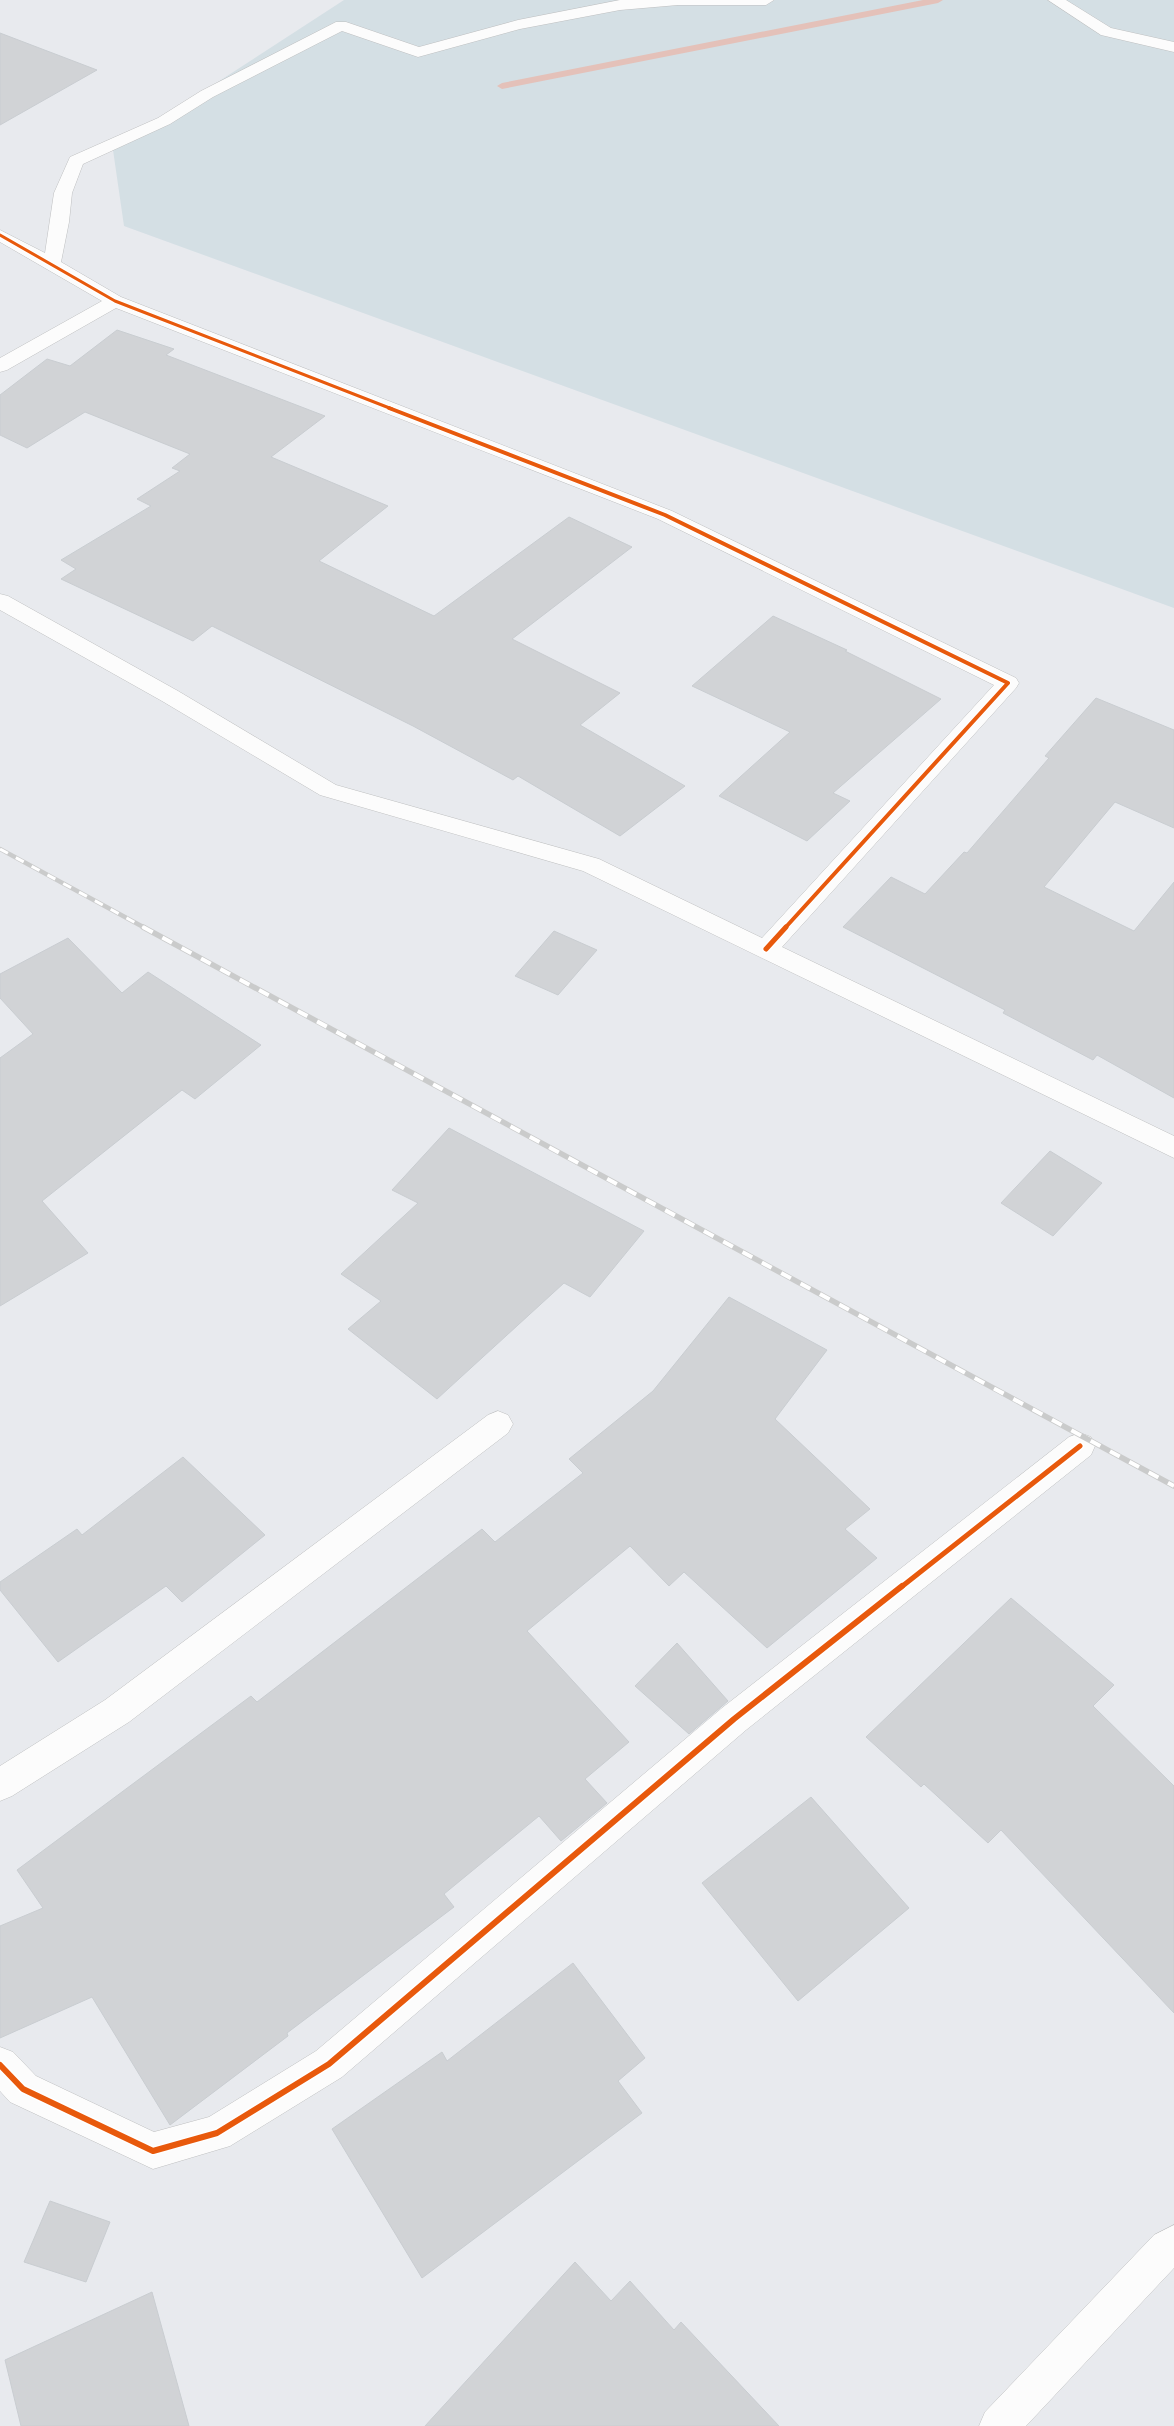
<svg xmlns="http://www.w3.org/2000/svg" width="1174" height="2426" font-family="Mulish,sans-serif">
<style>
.military{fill:#d4dfe4}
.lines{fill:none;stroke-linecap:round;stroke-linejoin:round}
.stream{fill:#e4c1b9;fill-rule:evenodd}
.building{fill:#d1d3d6;stroke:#c9cdd1}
.minor-casing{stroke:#bfc0c1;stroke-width:1}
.minor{fill:#fcfcfc;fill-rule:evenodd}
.rail-far1-casing{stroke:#cacbcb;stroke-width:4.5}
.rail-casing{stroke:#cacbcb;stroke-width:5.5}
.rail-far1{stroke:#fff;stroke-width:3;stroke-dasharray:9;stroke-linecap:butt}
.rail{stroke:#fff;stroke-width:4;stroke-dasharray:11;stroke-linecap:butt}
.cycleway-far3-casing{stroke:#fff;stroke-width:5}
.cycleway-far2-casing{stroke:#fff;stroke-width:6}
.cycleway-far1-casing{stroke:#fff;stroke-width:8}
.cycleway-casing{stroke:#fff;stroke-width:9}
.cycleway-far3{stroke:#e8590c;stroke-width:3}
.cycleway-far2{stroke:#e8590c;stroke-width:4}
.cycleway-far1{stroke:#e8590c;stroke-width:5}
.cycleway{stroke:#e8590c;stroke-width:6}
</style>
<rect width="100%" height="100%" fill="#e8eaee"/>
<path class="military" d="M 344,0 L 1174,0 L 1174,608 L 124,226 L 113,150 Z"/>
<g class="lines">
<path class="stream" d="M 923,0 L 943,0 L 938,3 L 502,89 L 497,86 L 502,83 Z"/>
</g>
<path class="building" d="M 0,33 L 97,70 L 0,125 Z
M 117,330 L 174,349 L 166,355 L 325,416 L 271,457 L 388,506 L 319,561 L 434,616 L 569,517 L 632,547 L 512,639 L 620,693 L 580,725 L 685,786 L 620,836 L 518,776 L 513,780 L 413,726 L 212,626 L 193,641 L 61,579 L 76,569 L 61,560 L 151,506 L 137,499 L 180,471 L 172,468 L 190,454 L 85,412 L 27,448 L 0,435 L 0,395 L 47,359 L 70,366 Z
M 773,616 L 847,650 L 845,651 L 941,699 L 833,793 L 850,801 L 807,841 L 719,796 L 790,732 L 692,686 Z
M 1096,698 L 1174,730 L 1174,828 L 1115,802 L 1044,887 L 1134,931 L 1174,882 L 1174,1098 L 1097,1055 L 1093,1060 L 1003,1013 L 1005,1010 L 843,927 L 891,877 L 925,894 L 964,852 L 967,853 L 1049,758 L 1045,756 Z
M 554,931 L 597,950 L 558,995 L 515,976 Z
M 68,938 L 122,993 L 148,972 L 261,1045 L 195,1099 L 182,1090 L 42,1201 L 88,1253 L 0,1306 L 0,1058 L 33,1034 L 0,998 L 0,974 Z
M 449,1128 L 644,1231 L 590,1297 L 564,1283 L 437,1399 L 348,1329 L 381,1301 L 341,1274 L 418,1203 L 392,1190 Z
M 1050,1151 L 1102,1183 L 1053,1236 L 1001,1203 Z
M 729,1297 L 827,1350 L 775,1419 L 870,1509 L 845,1529 L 877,1558 L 767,1648 L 684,1572 L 669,1586 L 630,1546 L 527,1631 L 629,1742 L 585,1779 L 607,1803 L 561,1841 L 539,1816 L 444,1894 L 454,1907 L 287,2033 L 288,2036 L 170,2125 L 92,1997 L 0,2038 L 0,1926 L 43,1908 L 17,1870 L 251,1696 L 257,1702 L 482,1529 L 495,1542 L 583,1473 L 569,1459 L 653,1391 Z
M 183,1457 L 265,1535 L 182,1602 L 166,1586 L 58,1662 L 0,1590 L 0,1582 L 77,1529 L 82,1535 Z
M 1011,1598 L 1114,1685 L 1093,1706 L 1174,1786 L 1174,2013 L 1001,1830 L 988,1843 L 924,1784 L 921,1787 L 866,1737 Z
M 677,1643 L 728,1701 L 689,1734 L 635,1686 Z
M 811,1797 L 909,1908 L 798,2001 L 702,1883 Z
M 573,1963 L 645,2058 L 618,2081 L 642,2113 L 422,2278 L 332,2129 L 442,2052 L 447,2061 Z
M 50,2201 L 110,2222 L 86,2282 L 24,2262 Z
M 575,2262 L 611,2301 L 630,2281 L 674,2330 L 681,2322 L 779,2426 L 425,2426 Z
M 152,2292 L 189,2426 L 21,2426 L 5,2360 Z"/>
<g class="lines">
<g class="minor-casing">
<path id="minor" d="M 620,0 L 774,0 L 766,5 L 678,5 L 620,10 L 520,29 L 418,57 L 342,31 L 213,97 L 170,124 L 83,164 L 72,193 L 69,222 L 61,262 L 121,297 L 672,511 L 1016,678 L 1019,683 L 1016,688 L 782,947 L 1174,1136 L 1174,1158 L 583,871 L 320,795 L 162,701 L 0,610 L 0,594 L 8,596 L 178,691 L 336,785 L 599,859 L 762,938 L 994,685 L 658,519 L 116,308 L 7,370 L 0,372 L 0,358 L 102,301 L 0,242 L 0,230 L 45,253 L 54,193 L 70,157 L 158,118 L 201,91 L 336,22 L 346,22 L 419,47 L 518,20 Z
M 1048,0 L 1066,0 L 1111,28 L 1174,42 L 1174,52 L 1101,35 Z
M 498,1411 L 508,1415 L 513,1424 L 508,1433 L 129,1722 L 12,1796 L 0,1801 L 0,1766 L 105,1700 L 488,1415 Z
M 1080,1433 L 1091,1437 L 1095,1446 L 1091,1455 L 746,1730 L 342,2077 L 230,2146 L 153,2169 L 10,2102 L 0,2091 L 0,2047 L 13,2052 L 36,2076 L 154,2132 L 209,2117 L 316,2051 L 722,1708 L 1069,1437 Z
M 1174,2225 L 1174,2268 L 1026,2426 L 979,2426 L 985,2412 L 1154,2235 Z"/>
</g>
<use href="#minor" class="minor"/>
<g class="rail-far1-casing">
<path id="rail-far1" d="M 0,849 L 145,928"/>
</g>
<g class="rail-casing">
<path id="rail" d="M 143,927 L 1174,1486"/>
</g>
<use href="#rail-far1" class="rail-far1"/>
<use href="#rail" class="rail"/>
<g class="cycleway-far3-casing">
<path id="cycleway-far3" d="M 0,235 L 115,301 L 392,409"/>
</g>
<g class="cycleway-far2-casing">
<path id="cycleway-far2" d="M 389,408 L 665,515 L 1008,683 L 785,928"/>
</g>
<g class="cycleway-far1-casing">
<path id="cycleway-far1" d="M 766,949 L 786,927
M 900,1588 L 1080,1446"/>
</g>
<g class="cycleway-casing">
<path id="cycleway" d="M 0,2065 L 23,2089 L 153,2151 L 217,2133 L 329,2064 L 734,1719 L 902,1586"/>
</g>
<use href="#cycleway-far3" class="cycleway-far3"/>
<use href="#cycleway-far2" class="cycleway-far2"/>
<use href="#cycleway-far1" class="cycleway-far1"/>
<use href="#cycleway" class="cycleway"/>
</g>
</svg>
